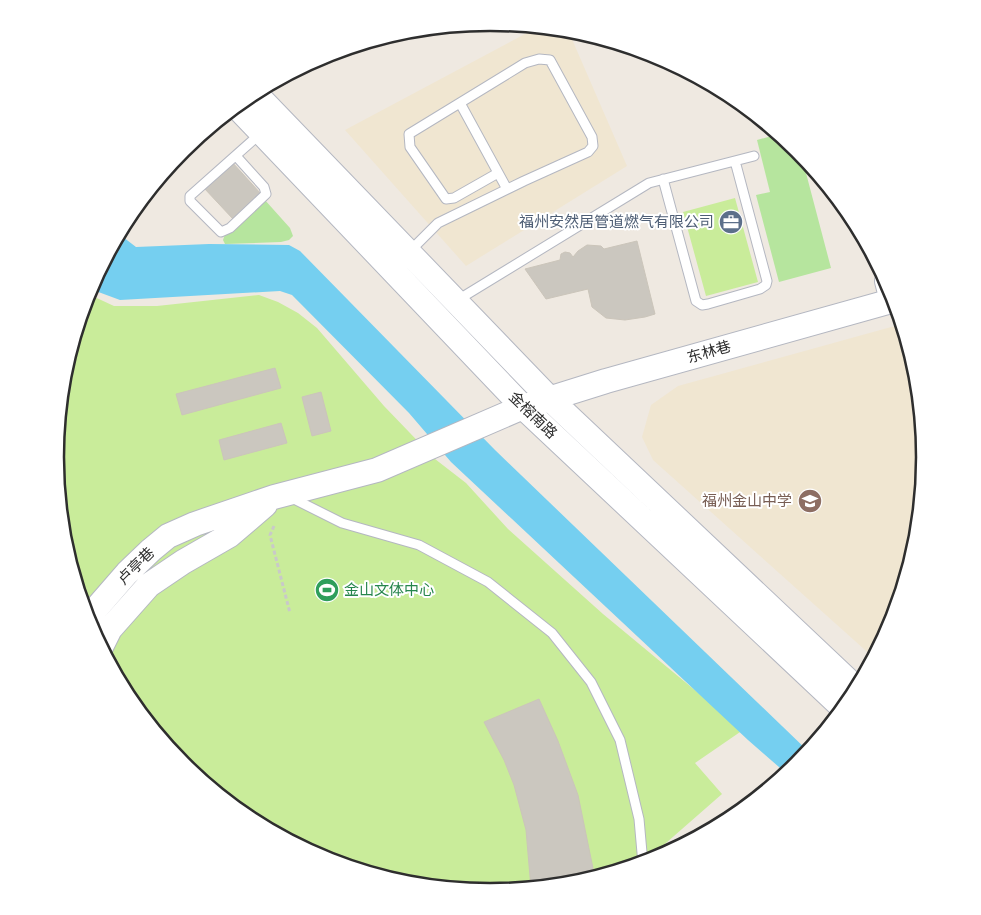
<svg xmlns="http://www.w3.org/2000/svg" width="981" height="915" font-family="'Alegreya Sans','Noto Sans SC',sans-serif">
<style>
.education{fill:#f0e6d1}
.green{fill:#b6e59e}
.pitch{fill:#c9ec9a}
.water{fill:#75cff0}
.building{fill:#cbc7bf;stroke:#cbc5ba}
.lines{fill:none;stroke-linecap:round;stroke-linejoin:round}
.lane-casing{stroke:#b4b7c1;stroke-width:11}
.secondary-casing{stroke:#b4b7c1;stroke-width:26}
.path{stroke:#c9c9c9;stroke-width:3;stroke-dasharray:4 2.5;stroke-linecap:butt}
.lane{stroke:#fff;stroke-width:9}
.secondary{stroke:#fff;stroke-width:24}
.labels{text-anchor:middle;stroke-width:4;stroke-linejoin:round;paint-order:stroke}
.service-label{font-size:15px;fill:#4e5e75;stroke:#fff;text-anchor:end}
.street-label{font-size:15px;fill:#2e2e2e;stroke:#fff}
.education-label{font-size:15px;fill:#785e54;stroke:#fff;text-anchor:end}
.leisure-label{font-size:15px;fill:#27864d;stroke:#fff;text-anchor:start}
.rim{fill:none;stroke:#2e2e2e;stroke-width:2.5}
</style>
<rect width="100%" height="100%" fill="#efe9e1"/>
<path class="education" d="M 538,27 L 568,30 L 627,166 L 466,266 L 345,130 Z
M 902,324 L 917,373 L 925,458 L 917,543 L 892,624 L 874,658 L 653,460 L 642,437 L 651,405 L 678,386 Z"/>
<path class="green" d="M 779,134 L 801,154 L 831,268 L 779,282 L 756,195 L 770,192 L 757,140 Z
M 264,199 L 290,228 L 293,236 L 289,240 L 281,242 L 225,244 L 223,240 L 225,234 Z"/>
<path class="pitch" d="M 735,198 L 758,282 L 706,296 L 683,212 Z
M 88,294 L 114,306 L 157,306 L 259,295 L 278,302 L 298,313 L 317,328 L 384,406 L 435,459 L 466,483 L 508,529 L 603,614 L 743,730 L 695,763 L 722,794 L 658,850 L 655,860 L 575,884 L 490,892 L 405,884 L 324,859 L 249,819 L 183,765 L 129,699 L 89,624 L 64,542 L 56,457 L 64,372 Z"/>
<path class="water" d="M 119,234 L 136,247 L 209,244 L 289,245 L 300,251 L 495,450 L 809,752 L 798,765 L 787,774 L 748,740 L 451,462 L 409,413 L 292,295 L 280,291 L 120,300 L 93,290 L 90,288 Z"/>
<path class="building" d="M 232,162 L 261,194 L 233,219 L 204,188 Z
M 637,241 L 655,314 L 645,317 L 625,320 L 606,318 L 592,307 L 588,289 L 546,299 L 525,269 L 560,260 L 561,254 L 565,252 L 570,253 L 573,257 L 578,251 L 587,245 L 601,246 L 604,249 Z
M 275,368 L 281,388 L 182,415 L 176,394 Z
M 321,392 L 331,431 L 312,436 L 302,397 Z
M 281,423 L 287,443 L 224,460 L 219,440 Z
M 539,699 L 558,741 L 578,795 L 595,878 L 575,884 L 531,888 L 526,830 L 514,785 L 504,760 L 484,722 Z"/>
<g class="lines">
<g class="lane-casing">
<path id="lane" d="M 460,103 L 507,189
M 236,156 L 264,187 L 266,194 L 230,228 L 221,232 L 190,201 L 190,196 L 261,133
M 663,179 L 696,301 L 702,305 L 708,304 L 760,289 L 766,285 L 767,281 L 735,161
M 409,252 L 438,223 L 524,181 L 588,152 L 593,146 L 592,137 L 550,60 L 539,59 L 525,63 L 409,134 L 410,147 L 446,199 L 454,198 L 498,173
M 456,301 L 649,183 L 754,156
M 292,498 L 342,523 L 419,545 L 488,582 L 552,633 L 591,682 L 620,740 L 639,819 L 643,864"/>
</g>
<g class="secondary-casing">
<path id="secondary" d="M 255,93 L 550,399 L 857,689
M 236,106 L 523,407 L 844,709
M 887,281 L 892,301
M 87,619 L 127,573 L 151,550 L 168,536 L 195,524 L 274,497 L 377,470 L 523,407 L 606,381 L 895,300
M 101,647 L 110,629 L 149,585 L 183,562 L 230,535 L 265,505"/>
</g>
<path class="path" d="M 274,526 L 270,535 L 290,613"/>
<use href="#lane" class="lane"/>
<use href="#secondary" class="secondary"/>
</g>
<defs>
<g id="office-disc" transform="scale(1.25)"><circle r="9.5" fill="#5c6f8a" stroke="#fff"/><path d="M-6-3h4V-5.5h4V-3h4V5H-6ZM-1-4.5V-3h2v-1.5ZM-6 0V1H6V0Z" fill="#fff"/></g>
<g id="school-disc" transform="scale(1.25)"><circle r="9.5" fill="#8d6e63" stroke="#fff"/><path d="M0-5L7-2L0 1L-7-2ZM-4 1L0 2.5L4 1V4Q0 6-4 4Z" fill="#fff"/></g>
<g id="stadium-disc" transform="scale(1.25)"><circle r="9.5" fill="#2e9e5b" stroke="#fff"/><path d="M0-5a6.5 5 0 1 0 0 10a6.5 5 0 1 0 0-10ZM-3.5-1.8h7v3.6h-7Z" fill="#fff"/></g>
</defs>
<g fill-rule="evenodd">
<use href="#office-disc" x="731" y="222"/>
<use href="#school-disc" x="810" y="501"/>
<use href="#stadium-disc" x="327" y="590"/>
</g>
<g class="labels">
<g class="service-label">
<text x="714" y="227">福州安然居管道燃气有限公司</text>
</g>
<g class="street-label">
<text transform="translate(709 352) rotate(-16)" y="5">东林巷</text>
<text transform="translate(533 415) rotate(44)" y="5">金榕南路</text>
<text transform="translate(136 566) rotate(-45)" y="5">卢亭巷</text>
</g>
<g class="education-label">
<text x="792" y="506">福州金山中学</text>
</g>
<g class="leisure-label">
<text x="344" y="595">金山文体中心</text>
</g>
</g>
<path d="M0 0H981V915H0ZM64 457a426 426 0 1 1 852 0a426 426 0 1 1-852 0Z" fill="#fff" fill-rule="evenodd"/>
<path class="rim" d="M64 457a426 426 0 1 1 852 0a426 426 0 1 1-852 0Z"/>
</svg>
